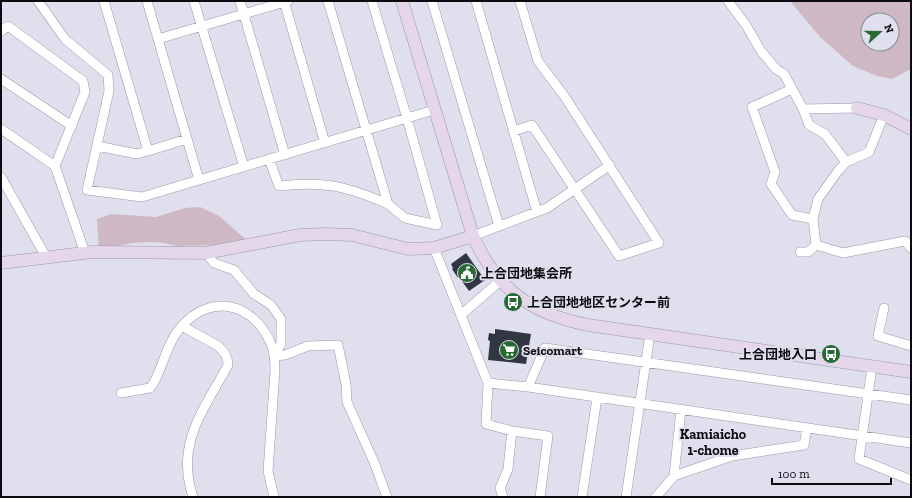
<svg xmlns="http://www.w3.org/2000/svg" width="912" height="498" font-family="'Zilla Slab','Noto Sans JP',serif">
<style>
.green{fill:#ceb8c3;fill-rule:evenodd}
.building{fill:#313742}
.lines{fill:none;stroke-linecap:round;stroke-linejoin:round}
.street-casing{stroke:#9998a6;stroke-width:10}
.secondary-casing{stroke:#9998a6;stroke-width:13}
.street{stroke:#fff;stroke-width:9}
.secondary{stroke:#e5d6ea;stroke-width:12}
.labels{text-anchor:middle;stroke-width:4;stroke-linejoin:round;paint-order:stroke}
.poi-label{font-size:13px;font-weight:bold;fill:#0c0b10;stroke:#dfdfee;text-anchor:start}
.neighbourhood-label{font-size:14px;font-weight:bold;fill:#0c0b10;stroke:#dfdfee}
</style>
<rect width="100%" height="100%" fill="#dfdfee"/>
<path class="green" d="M 790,1 L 911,1 L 911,69 L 892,79 L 877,76 L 853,66 L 820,37 ZM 868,20 L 892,20 L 892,44 L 868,44 Z
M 200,207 L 219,216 L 251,244 L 177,246 C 152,238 123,243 99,252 L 97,219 L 111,214 L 156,217 L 185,208 Z"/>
<path class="building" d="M 466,253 L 485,280 L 469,291 L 459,277 L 458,278 L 452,269 L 453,268 L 451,264 Z
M 495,329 L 531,334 L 526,364 L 488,360 L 490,341 L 488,340 L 489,333 L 495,334 Z"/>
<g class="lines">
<g class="street-casing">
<path id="street" d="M 38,1 L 65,39 L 108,75 L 109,91 L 87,190 L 142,197 L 434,110
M 104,1 L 148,151 L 187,139
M 147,1 L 158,39
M 194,1 L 244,167
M 240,1 L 285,155
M 284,1 L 325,143
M 328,1 L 388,204 L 405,218 L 437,225 L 407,118 L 372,1
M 432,1 L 499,226
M 476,1 L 537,212
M 728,1 L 746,25 L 761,51 L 776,69 L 784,74 L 803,109 L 857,108
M 1,31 L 8,26 L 83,81 L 85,92 L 55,166 L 1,129
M 1,79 L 72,126
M 792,89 L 752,107 L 775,172 L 771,184 L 792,215 L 813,219 L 818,199 L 838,171 L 846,162 L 869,152 L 884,115
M 803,109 L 809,125 L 825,134 L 846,162
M 514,131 L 532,125 L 619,256 L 659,243 L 565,97 L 538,61 L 520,1
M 97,146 L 137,154 L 148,151
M 269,159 L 279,186 C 324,181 346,186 388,204
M 55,166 L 85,253
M 1,177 L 46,257
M 199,180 L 158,39 L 288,1
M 473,236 L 547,208 L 610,165
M 816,245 L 843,253 L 905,241 L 911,248
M 434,248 L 488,383 L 528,387 L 911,443
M 800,252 L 808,252 L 816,245 L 813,219
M 206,253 L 214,263 L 234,270 L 254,294 L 271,305 L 281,319 L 281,344 L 274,356
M 884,308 L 878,336 L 911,346
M 461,315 L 500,281
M 182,326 L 218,346 C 225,352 228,357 228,365 C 204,410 175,443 193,497
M 274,356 L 285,355 L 308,346 L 338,345 L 346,384 L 347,402 L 374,462 L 387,497
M 872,367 L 859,459 L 911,480
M 488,383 L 486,424 L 512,431 L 548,436 L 540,497
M 528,387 L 545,348 L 911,400
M 121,393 L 150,388 L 153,384 C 164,365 166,344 181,327 C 211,292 254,303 271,344 C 275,352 275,362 275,371 L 268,471 L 274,497
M 674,476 L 681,410
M 503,497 L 500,488 L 508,469 L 512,431
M 582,497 L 597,398
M 626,497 L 650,334
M 656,497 L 674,476 L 732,456 L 804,445 L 807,428"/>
</g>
<g class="secondary-casing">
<path id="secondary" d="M 402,1 L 473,236 C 496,289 532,314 588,325 L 911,372
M 857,108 L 884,115 L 911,129
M 1,263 L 92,252 L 206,253 L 300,235 L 326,234 L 352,235 L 408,249 L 434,248 L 473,236"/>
</g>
<use href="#street" class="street"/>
<use href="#secondary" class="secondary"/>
</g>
<defs>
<g id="civic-disc" transform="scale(1)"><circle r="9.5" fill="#286a34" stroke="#dfdfee"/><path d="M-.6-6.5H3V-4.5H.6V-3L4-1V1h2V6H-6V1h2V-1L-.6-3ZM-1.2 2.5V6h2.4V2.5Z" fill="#fff"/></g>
<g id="bus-disc" transform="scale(1)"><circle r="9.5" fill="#286a34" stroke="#dfdfee"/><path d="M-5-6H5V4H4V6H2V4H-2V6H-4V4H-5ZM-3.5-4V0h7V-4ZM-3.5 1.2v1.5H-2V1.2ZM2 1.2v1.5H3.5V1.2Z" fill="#fff"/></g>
<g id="supermarket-disc" transform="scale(1)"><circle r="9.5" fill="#286a34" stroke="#dfdfee"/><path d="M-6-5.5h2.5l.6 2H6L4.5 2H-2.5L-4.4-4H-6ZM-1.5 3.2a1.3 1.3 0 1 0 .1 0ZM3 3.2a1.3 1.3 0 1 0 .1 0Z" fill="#fff"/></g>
</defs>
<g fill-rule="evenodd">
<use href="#civic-disc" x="467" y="273"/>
<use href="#bus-disc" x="513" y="302"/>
<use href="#supermarket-disc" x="509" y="350"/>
<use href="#bus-disc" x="831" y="354"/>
</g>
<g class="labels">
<g class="poi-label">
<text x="481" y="278">上合団地集会所</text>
<text x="527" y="307">上合団地地区センター前</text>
<text x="523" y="355">Seicomart</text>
<text x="817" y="359" text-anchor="end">上合団地入口</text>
</g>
<g class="neighbourhood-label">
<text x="713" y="439">Kamiaicho<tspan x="713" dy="16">1-chome</tspan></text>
</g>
</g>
<rect width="912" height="498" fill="none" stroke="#0c0b10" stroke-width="4"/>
<g transform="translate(880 32) rotate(69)"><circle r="19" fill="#dfdfee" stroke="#8b8a95"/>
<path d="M0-3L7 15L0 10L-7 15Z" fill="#286a34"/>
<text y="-6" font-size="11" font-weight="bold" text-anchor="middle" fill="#0c0b10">N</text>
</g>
<path d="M772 478v6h119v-6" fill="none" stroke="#0c0b10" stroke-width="2"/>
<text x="778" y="478" font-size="12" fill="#0c0b10" stroke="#dfdfee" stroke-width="3" paint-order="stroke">100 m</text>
</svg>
